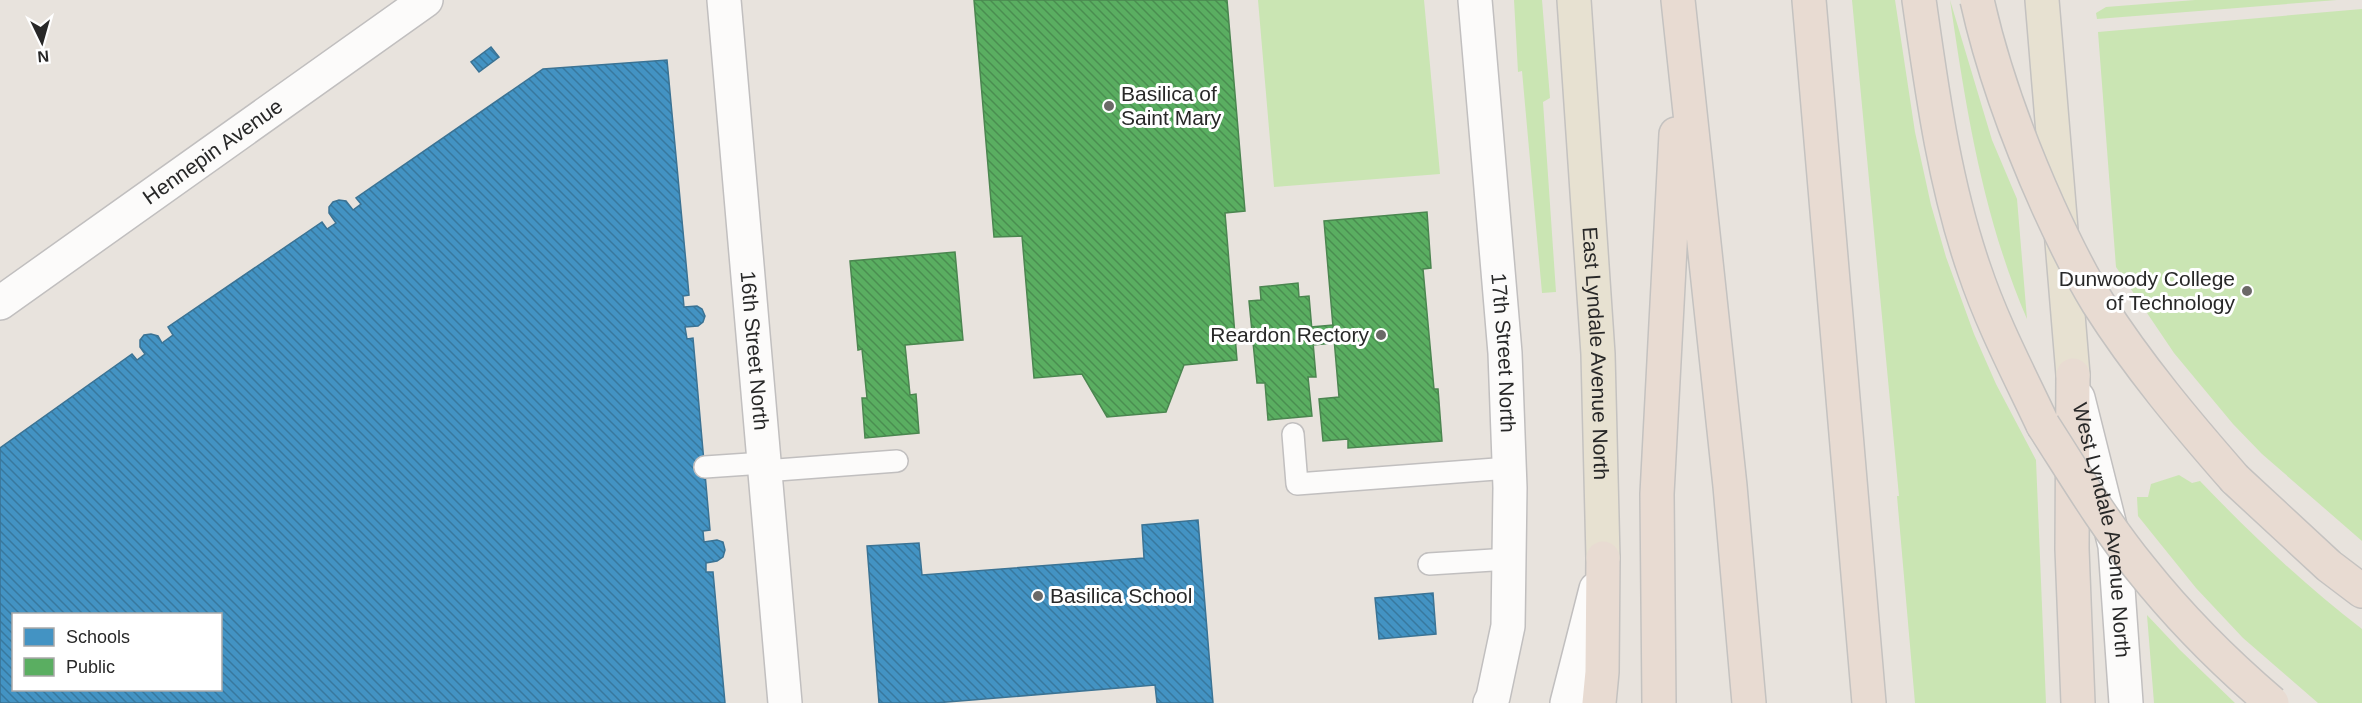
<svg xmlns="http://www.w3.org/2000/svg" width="2362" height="703" font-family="Arial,sans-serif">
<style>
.grass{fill:#cae5b3}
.schools{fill:url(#schools-back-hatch);stroke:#3b7394;stroke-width:1.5;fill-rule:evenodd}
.public{fill:url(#public-back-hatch);stroke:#4b8650;stroke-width:1.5}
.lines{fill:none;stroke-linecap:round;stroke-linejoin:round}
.lane-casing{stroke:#c1bfbf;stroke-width:24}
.street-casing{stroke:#c1bfbf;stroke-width:36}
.secondary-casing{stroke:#c1bfbf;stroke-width:36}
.primary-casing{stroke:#c4c2c0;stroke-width:36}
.highway-casing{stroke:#c4c2c0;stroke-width:36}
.lane{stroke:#fcfbfa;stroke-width:21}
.street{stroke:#fcfbfa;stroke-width:33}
.secondary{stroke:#fcfbfa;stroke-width:33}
.primary{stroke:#e7e1d1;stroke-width:33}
.highway{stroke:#e8dbd2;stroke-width:33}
.highway-bridge-casing{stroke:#c4c2c0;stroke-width:36;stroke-linecap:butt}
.highway-bridge{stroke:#e8dbd2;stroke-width:33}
.poi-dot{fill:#6b6967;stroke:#fff;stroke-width:2}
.labels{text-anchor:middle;stroke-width:6;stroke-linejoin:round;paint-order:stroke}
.poi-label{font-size:21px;fill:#282828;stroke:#fff;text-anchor:start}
.street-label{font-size:21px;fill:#282828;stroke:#fff}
</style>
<defs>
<pattern id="schools-back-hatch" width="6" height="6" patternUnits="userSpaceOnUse" patternTransform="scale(1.5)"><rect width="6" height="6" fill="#4393c3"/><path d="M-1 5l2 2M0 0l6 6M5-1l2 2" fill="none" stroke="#38789e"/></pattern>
<pattern id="public-back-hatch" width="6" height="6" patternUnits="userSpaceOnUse" patternTransform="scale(1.5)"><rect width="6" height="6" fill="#5aae61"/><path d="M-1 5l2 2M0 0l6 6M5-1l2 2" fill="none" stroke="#4a8e50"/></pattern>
</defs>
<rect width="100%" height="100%" fill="#e8e3dd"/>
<path class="grass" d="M 1258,0 L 1424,0 L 1440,174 L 1274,187 Z
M 1514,0 L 1542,0 L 1550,98 L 1543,102 L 1556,292 L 1542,293 L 1522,71 L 1518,72 Z
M 1852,0 L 1895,0 L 1915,132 L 1931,205 L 1946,257 L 1974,334 L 1996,384 L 2036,460 L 2046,703 L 1915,703 L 1897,496 L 1899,496 Z
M 1950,0 L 1992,140 L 2017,199 L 2027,319 C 1983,217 1966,109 1950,0 Z
M 2195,0 L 2337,0 L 2097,19 L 2096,13 L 2106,7 Z
M 2362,9 L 2362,541 L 2262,454 L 2233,424 L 2174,353 L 2116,267 L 2098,32 Z
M 2179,475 L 2192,483 L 2200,481 C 2249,532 2304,585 2362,629 L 2362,703 L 2318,703 L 2243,638 L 2196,588 L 2138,516 L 2137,497 L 2148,497 L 2151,484 Z
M 2147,615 L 2180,650 L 2235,703 L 2154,703 Z"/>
<path class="schools" d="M 491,47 L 499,57 L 479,72 L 471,62 Z
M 667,60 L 689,295 L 683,296 L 684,307 L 697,306 L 702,309 L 705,316 L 703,322 L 698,326 L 685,327 L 687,339 L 693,338 L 710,530 L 703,531 L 704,542 L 717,540 L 723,542 L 725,550 L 723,557 L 717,561 L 706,563 L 706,572 L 713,572 L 725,703 L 0,703 L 0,448 L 132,354 L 137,360 L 145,354 L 140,347 L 140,340 L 144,335 L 151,334 L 158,336 L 162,343 L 173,335 L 168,327 L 322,222 L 327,229 L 336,223 L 329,213 L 329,207 L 333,202 L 339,200 L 346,201 L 353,210 L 361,204 L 356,198 L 543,69 ZM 14,614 L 220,614 L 220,690 L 14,690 Z
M 1198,520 L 1213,703 L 1157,703 L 1155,685 L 935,703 L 879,703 L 867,546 L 919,543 L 922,575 L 1144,558 L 1142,525 Z
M 1433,593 L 1436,634 L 1379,639 L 1375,598 Z"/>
<path class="public" d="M 974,0 L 1227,0 L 1245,211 L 1225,213 L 1237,360 L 1184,365 L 1166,412 L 1107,417 L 1082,374 L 1034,378 L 1022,236 L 994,237 Z
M 1427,212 L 1431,268 L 1423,269 L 1434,389 L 1438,389 L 1442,441 L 1348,448 L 1348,439 L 1323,441 L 1319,399 L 1339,397 L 1324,221 Z
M 955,252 L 963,340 L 905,345 L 910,395 L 916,394 L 919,433 L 865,438 L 862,398 L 867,398 L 862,349 L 858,350 L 850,261 Z
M 1298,283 L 1299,297 L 1309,296 L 1316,377 L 1308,377 L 1312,416 L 1268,420 L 1265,383 L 1257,383 L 1249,301 L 1261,300 L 1260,287 Z
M 1333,325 L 1334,343 L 1313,345 L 1311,327 Z"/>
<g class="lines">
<g class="lane-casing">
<path id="lane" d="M 1293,434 L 1297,484 L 1509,468
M 705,467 L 764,463
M 764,471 L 897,461
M 1429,564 L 1509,559"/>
</g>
<g class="street-casing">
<g id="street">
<path id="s1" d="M 1475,0 L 1505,353 L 1510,488 L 1508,626 L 1493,697 L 1490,703"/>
</g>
</g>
<g class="secondary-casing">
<g id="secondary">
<path id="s2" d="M 724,0 L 785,703"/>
<path id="s3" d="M 0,303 L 426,0"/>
<path id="s4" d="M 2078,398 L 2115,546 L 2126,703"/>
<path d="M 1567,703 L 1596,589"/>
</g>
</g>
<g class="primary-casing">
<g id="primary">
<path id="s5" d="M 1574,0 L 1598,354 L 1603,558"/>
<path d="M 2042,0 L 2073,375"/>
</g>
</g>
<g class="highway-casing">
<path id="highway" d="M 1678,0 L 1730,486 L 1749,703
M 1809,0 L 1869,703
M 1919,0 C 1932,91 1944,182 1974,269 C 1992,323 2019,374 2043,425
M 2073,375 L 2072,549 L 2078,703
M 2235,479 L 2329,566 L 2362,591
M 1599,703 L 1602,672 L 1603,558
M 1659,703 L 1657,494 L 1676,134"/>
</g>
<use href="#lane" class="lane"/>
<use href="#street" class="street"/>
<use href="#secondary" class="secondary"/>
<use href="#primary" class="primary"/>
<use href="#highway" class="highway"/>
<g class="highway-bridge-casing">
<path id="highway-bridge" d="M 1977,0 C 1993,72 2018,139 2048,206 C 2063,239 2079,272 2098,303 C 2138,366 2186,423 2235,479
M 2043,425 C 2074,473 2104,524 2141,569 C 2180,618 2225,663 2272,703"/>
</g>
<use href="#highway-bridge" class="highway-bridge"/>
</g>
<g class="poi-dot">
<circle cx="1109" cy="106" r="6"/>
<circle cx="2247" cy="291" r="6"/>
<circle cx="1381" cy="335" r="6"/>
<circle cx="1038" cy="596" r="6"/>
</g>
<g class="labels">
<g class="poi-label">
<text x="1121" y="101">Basilica of<tspan x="1121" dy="24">Saint Mary</tspan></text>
<text x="2235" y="286" text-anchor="end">Dunwoody College<tspan x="2235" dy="24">of Technology</tspan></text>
<text x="1369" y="342" text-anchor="end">Reardon Rectory</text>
<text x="1050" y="603">Basilica School</text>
</g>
<g class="street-label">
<text dy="7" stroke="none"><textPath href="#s3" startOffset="261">Hennepin Avenue</textPath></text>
<text dy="7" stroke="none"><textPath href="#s2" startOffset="352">16th Street North</textPath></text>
<text dy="7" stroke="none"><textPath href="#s1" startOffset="354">17th Street North</textPath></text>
<text dy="7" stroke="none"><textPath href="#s5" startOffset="354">East Lyndale Avenue North</textPath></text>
<text dy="7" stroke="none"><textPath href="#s4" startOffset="135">West Lyndale Avenue North</textPath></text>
</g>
</g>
<rect x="12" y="613" width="210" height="78" fill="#ffffff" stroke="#a9a9a9" stroke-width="1.5"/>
<rect x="24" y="628" width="30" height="18" fill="#4393c3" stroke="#a9a9a9" stroke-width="1.5"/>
<text x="66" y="643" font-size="18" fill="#282828">Schools</text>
<rect x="24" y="658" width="30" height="18" fill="#5aae61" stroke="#a9a9a9" stroke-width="1.5"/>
<text x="66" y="673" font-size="18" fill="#282828">Public</text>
<g transform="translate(42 42) rotate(175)" stroke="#ffffff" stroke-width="4.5" paint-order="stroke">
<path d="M0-4.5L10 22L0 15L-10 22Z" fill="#282828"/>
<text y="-9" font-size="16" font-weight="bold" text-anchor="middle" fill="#282828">N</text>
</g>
</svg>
